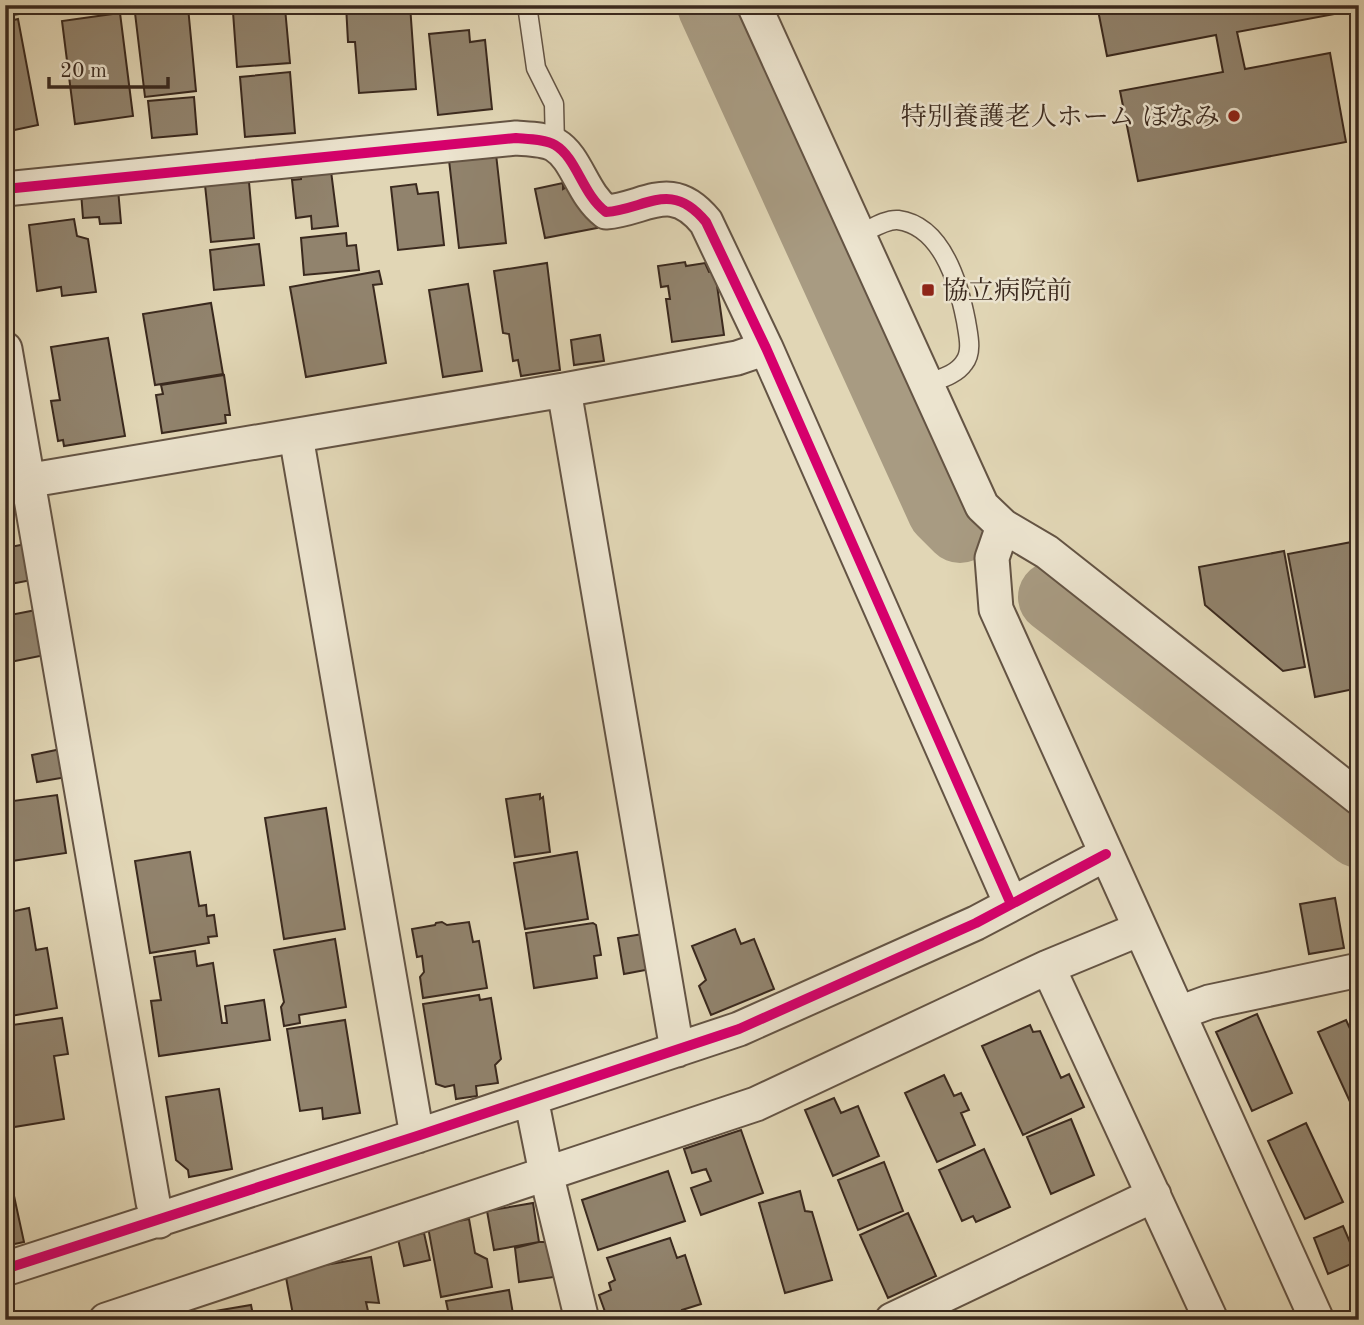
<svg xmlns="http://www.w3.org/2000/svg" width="1364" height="1325" font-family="'Old Standard TT','Noto Serif JP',serif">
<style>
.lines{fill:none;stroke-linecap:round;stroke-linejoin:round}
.river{stroke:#a89b82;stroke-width:72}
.building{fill:#91836d;stroke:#3a291e;stroke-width:2}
.service-casing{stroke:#645444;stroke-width:21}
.minor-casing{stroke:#645444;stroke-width:37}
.service{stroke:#ece4cf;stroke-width:18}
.minor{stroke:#ece4cf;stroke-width:33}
.cycleway-casing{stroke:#ece4cf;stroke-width:15}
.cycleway{stroke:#d6006c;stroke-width:10}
.poi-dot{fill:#8f2418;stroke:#ece4cf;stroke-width:2.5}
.labels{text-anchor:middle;stroke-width:5;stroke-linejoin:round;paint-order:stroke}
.poi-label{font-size:26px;fill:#3a291e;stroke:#ece4cf;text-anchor:end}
</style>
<rect width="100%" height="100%" fill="#e1d6b5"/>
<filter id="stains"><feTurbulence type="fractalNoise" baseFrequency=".00286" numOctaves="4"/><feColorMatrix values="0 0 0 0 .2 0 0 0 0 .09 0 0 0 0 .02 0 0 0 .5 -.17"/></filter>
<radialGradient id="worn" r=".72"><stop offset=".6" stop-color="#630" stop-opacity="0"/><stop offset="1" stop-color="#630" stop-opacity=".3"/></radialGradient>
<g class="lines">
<path class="river" d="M 713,5 L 943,510 L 960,527
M 1054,597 L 1359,832"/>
</g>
<path class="building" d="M 5,5 L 19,5 L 20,14 L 5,16 Z
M 49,5 L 95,5 L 95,10 L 50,14 Z
M 346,5 L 410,5 L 416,89 L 359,93 L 355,42 L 348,42 Z
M 1097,5 L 1338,5 L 1340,13 L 1237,32 L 1245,69 L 1330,53 L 1346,142 L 1138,181 L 1120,91 L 1223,72 L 1216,35 L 1107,56 Z
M 188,7 L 196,91 L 145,97 L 135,13 Z
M 285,8 L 290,63 L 237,67 L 233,12 Z
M 120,13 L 133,116 L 75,124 L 62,21 Z
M 18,19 L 38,125 L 5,132 L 5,22 Z
M 469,30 L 470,42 L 485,40 L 492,109 L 438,115 L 429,34 Z
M 290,72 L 295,133 L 245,137 L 240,77 Z
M 194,97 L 197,134 L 152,138 L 148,101 Z
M 496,154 L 506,243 L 459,248 L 449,160 Z
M 331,171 L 338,226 L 312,229 L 311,216 L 296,218 L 292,180 L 301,179 L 301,174 Z
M 249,182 L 254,238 L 211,242 L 205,185 Z
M 563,183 L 563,189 L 574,183 L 597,228 L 545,238 L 535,189 Z
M 416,184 L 418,194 L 438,192 L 444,245 L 398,250 L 391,187 Z
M 118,189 L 121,223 L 100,224 L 99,217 L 83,218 L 81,192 Z
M 74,219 L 77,236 L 88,239 L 96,292 L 62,296 L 61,287 L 37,291 L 29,225 Z
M 346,233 L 347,246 L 356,245 L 359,270 L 304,275 L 301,238 Z
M 259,244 L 264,285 L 214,290 L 210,250 Z
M 685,262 L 686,266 L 705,263 L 709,272 L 715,271 L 724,335 L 672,342 L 666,299 L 670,299 L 668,286 L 661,287 L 658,266 Z
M 547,263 L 560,370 L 521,376 L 518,360 L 513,361 L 509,334 L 503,333 L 494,271 Z
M 379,271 L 382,284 L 373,285 L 386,363 L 306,377 L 290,287 Z
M 468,284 L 482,371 L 443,377 L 429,290 Z
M 211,303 L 223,374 L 155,385 L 143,314 Z
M 600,335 L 604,361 L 574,365 L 571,340 Z
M 108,338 L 125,436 L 64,446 L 63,440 L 58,441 L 51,401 L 60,400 L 51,347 Z
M 224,375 L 230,415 L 225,415 L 226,423 L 162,433 L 156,395 L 163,394 L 161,385 Z
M 1357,541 L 1359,552 L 1359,688 L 1315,697 L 1288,554 Z
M 31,543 L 37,579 L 5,585 L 5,548 Z
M 1284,551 L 1305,667 L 1283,671 L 1205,605 L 1199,567 Z
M 36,610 L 45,655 L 5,663 L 5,616 Z
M 5,733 L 13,782 L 5,783 Z
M 61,749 L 67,777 L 37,782 L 32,755 Z
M 540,794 L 540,799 L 543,797 L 550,852 L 515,857 L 506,799 Z
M 57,795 L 66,853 L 5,862 L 5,802 Z
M 326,808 L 345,929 L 284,939 L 265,818 Z
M 190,852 L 199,906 L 206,905 L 207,916 L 214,915 L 217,936 L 208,937 L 209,943 L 150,953 L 135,861 Z
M 577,852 L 588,919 L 525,929 L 514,863 Z
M 1335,898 L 1344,948 L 1309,954 L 1300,904 Z
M 29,908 L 36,950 L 47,948 L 57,1008 L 5,1017 L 5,913 Z
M 442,922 L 447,925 L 469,922 L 473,942 L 479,941 L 487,988 L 423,998 L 420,977 L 424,972 L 422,956 L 417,957 L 412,929 L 435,925 L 436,923 Z
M 593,923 L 596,925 L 601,955 L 594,956 L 597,978 L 534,988 L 526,933 Z
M 735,929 L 741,944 L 754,939 L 774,989 L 711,1015 L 699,986 L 706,980 L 692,946 Z
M 649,933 L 656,968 L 624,974 L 618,938 Z
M 335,939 L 346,1007 L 299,1015 L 300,1023 L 284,1026 L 281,1007 L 284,1002 L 274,950 Z
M 195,951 L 197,966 L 213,963 L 222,1023 L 227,1023 L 225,1006 L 264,1000 L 270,1040 L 159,1056 L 151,1001 L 161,1000 L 154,957 Z
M 479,995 L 480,1000 L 491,998 L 501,1059 L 495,1065 L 498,1083 L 476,1086 L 477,1096 L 456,1099 L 454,1085 L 445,1087 L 436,1084 L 423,1004 Z
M 1257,1014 L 1292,1093 L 1252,1111 L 1216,1032 Z
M 62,1018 L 68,1054 L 54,1056 L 64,1119 L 14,1127 L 5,1073 L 5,1026 Z
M 345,1020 L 360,1113 L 323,1119 L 322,1108 L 300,1111 L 287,1029 Z
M 1346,1020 L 1359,1048 L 1359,1101 L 1351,1104 L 1318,1032 Z
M 1030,1025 L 1033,1032 L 1040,1031 L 1061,1078 L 1069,1074 L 1084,1107 L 1023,1135 L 982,1046 Z
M 944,1075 L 954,1096 L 961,1093 L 969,1110 L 961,1113 L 975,1145 L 937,1162 L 905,1093 Z
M 219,1089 L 232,1169 L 189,1177 L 188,1170 L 176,1160 L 166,1097 Z
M 834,1098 L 841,1113 L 858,1106 L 879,1156 L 833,1176 L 805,1110 Z
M 1071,1119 L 1094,1175 L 1051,1194 L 1027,1137 Z
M 1306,1123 L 1343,1202 L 1305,1219 L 1268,1141 Z
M 741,1130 L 763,1193 L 701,1215 L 691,1188 L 711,1181 L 706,1169 L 692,1173 L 684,1149 Z
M 984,1149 L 1010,1207 L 976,1222 L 973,1216 L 962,1221 L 939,1170 Z
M 884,1162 L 903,1211 L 858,1230 L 838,1180 Z
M 668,1171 L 685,1221 L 598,1250 L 582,1200 Z
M 9,1173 L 24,1242 L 5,1246 L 5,1174 Z
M 800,1191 L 805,1211 L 812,1212 L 832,1280 L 785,1293 L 759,1203 Z
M 533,1203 L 539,1242 L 494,1250 L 487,1211 Z
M 908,1213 L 936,1276 L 888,1298 L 860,1235 Z
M 469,1219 L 475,1253 L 487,1259 L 492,1287 L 441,1297 L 428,1227 Z
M 1343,1226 L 1358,1261 L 1328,1274 L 1314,1238 Z
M 424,1233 L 430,1260 L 404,1266 L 398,1239 Z
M 670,1238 L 677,1258 L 685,1255 L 701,1304 L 682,1310 L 685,1320 L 608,1320 L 599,1295 L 611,1290 L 609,1283 L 615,1280 L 607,1258 Z
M 539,1242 L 548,1242 L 554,1277 L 519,1282 L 515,1248 Z
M 371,1257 L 379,1303 L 366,1302 L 370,1320 L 294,1320 L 285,1272 Z
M 509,1290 L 514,1320 L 450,1320 L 446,1301 Z
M 251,1305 L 254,1320 L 204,1320 L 203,1313 Z"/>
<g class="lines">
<g class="service-casing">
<path id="service" d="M 527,5 L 536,68 L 554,104 L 555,145
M 858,235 C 870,230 885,219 898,220 C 943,226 959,285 966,321 C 968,334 973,352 964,363 C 956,375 939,379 927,384"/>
</g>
<g class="minor-casing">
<path id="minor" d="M 754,5 L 982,506 L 1003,526 L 1047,552 L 1359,798
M 5,189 L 516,138 C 528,139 545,139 555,145 C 577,158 582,194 606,212 C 646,209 671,179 706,222 L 766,348 L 1011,904
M 5,349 L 153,1202 L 159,1221
M 564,390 L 677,1050
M 296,436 L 417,1136
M 8,484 L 564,390 L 737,358 L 766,348
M 1003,526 L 992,558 L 996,609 L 1317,1320
M 1048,967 L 1211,1320
M 1179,1013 L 1209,1002 L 1359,970
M 531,1098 L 546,1173 L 582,1320
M 5,1269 L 417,1136 L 739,1029 L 976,923 L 1106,854
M 106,1320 L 756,1104 L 1048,967 L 1140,929
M 892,1320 L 1154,1195"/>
</g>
<use href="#service" class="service"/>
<use href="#minor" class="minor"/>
<g class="cycleway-casing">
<path id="cycleway" d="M 5,189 L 516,138 C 528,139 545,139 555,145 C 577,158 582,194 606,212 C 646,209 671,179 706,222 L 766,348 L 1011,904
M 5,1269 L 417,1136 L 739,1029 L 976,923 L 1106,854"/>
</g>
<use href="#cycleway" class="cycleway"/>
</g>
<g class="poi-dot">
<circle cx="1234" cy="116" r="7"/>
<rect x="921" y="283" width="14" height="14" rx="3.5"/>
</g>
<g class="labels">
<g class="poi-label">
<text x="1220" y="125">特別養護老人ホーム ほなみ</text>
<text x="942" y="299" text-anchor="start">協立病院前</text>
</g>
</g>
<rect width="1364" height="1325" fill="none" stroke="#e1d6b5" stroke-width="28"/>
<rect x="7" y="7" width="1350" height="1311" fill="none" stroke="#3a291e" stroke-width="3.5"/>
<rect x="14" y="14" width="1336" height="1297" fill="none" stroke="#3a291e" stroke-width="2"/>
<path d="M49 77v10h119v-10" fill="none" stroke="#3a291e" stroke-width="3.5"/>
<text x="60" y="77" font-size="21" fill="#3a291e" stroke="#ece4cf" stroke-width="5" paint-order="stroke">20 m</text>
<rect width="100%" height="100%" filter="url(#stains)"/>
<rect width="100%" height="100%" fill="url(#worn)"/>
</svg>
